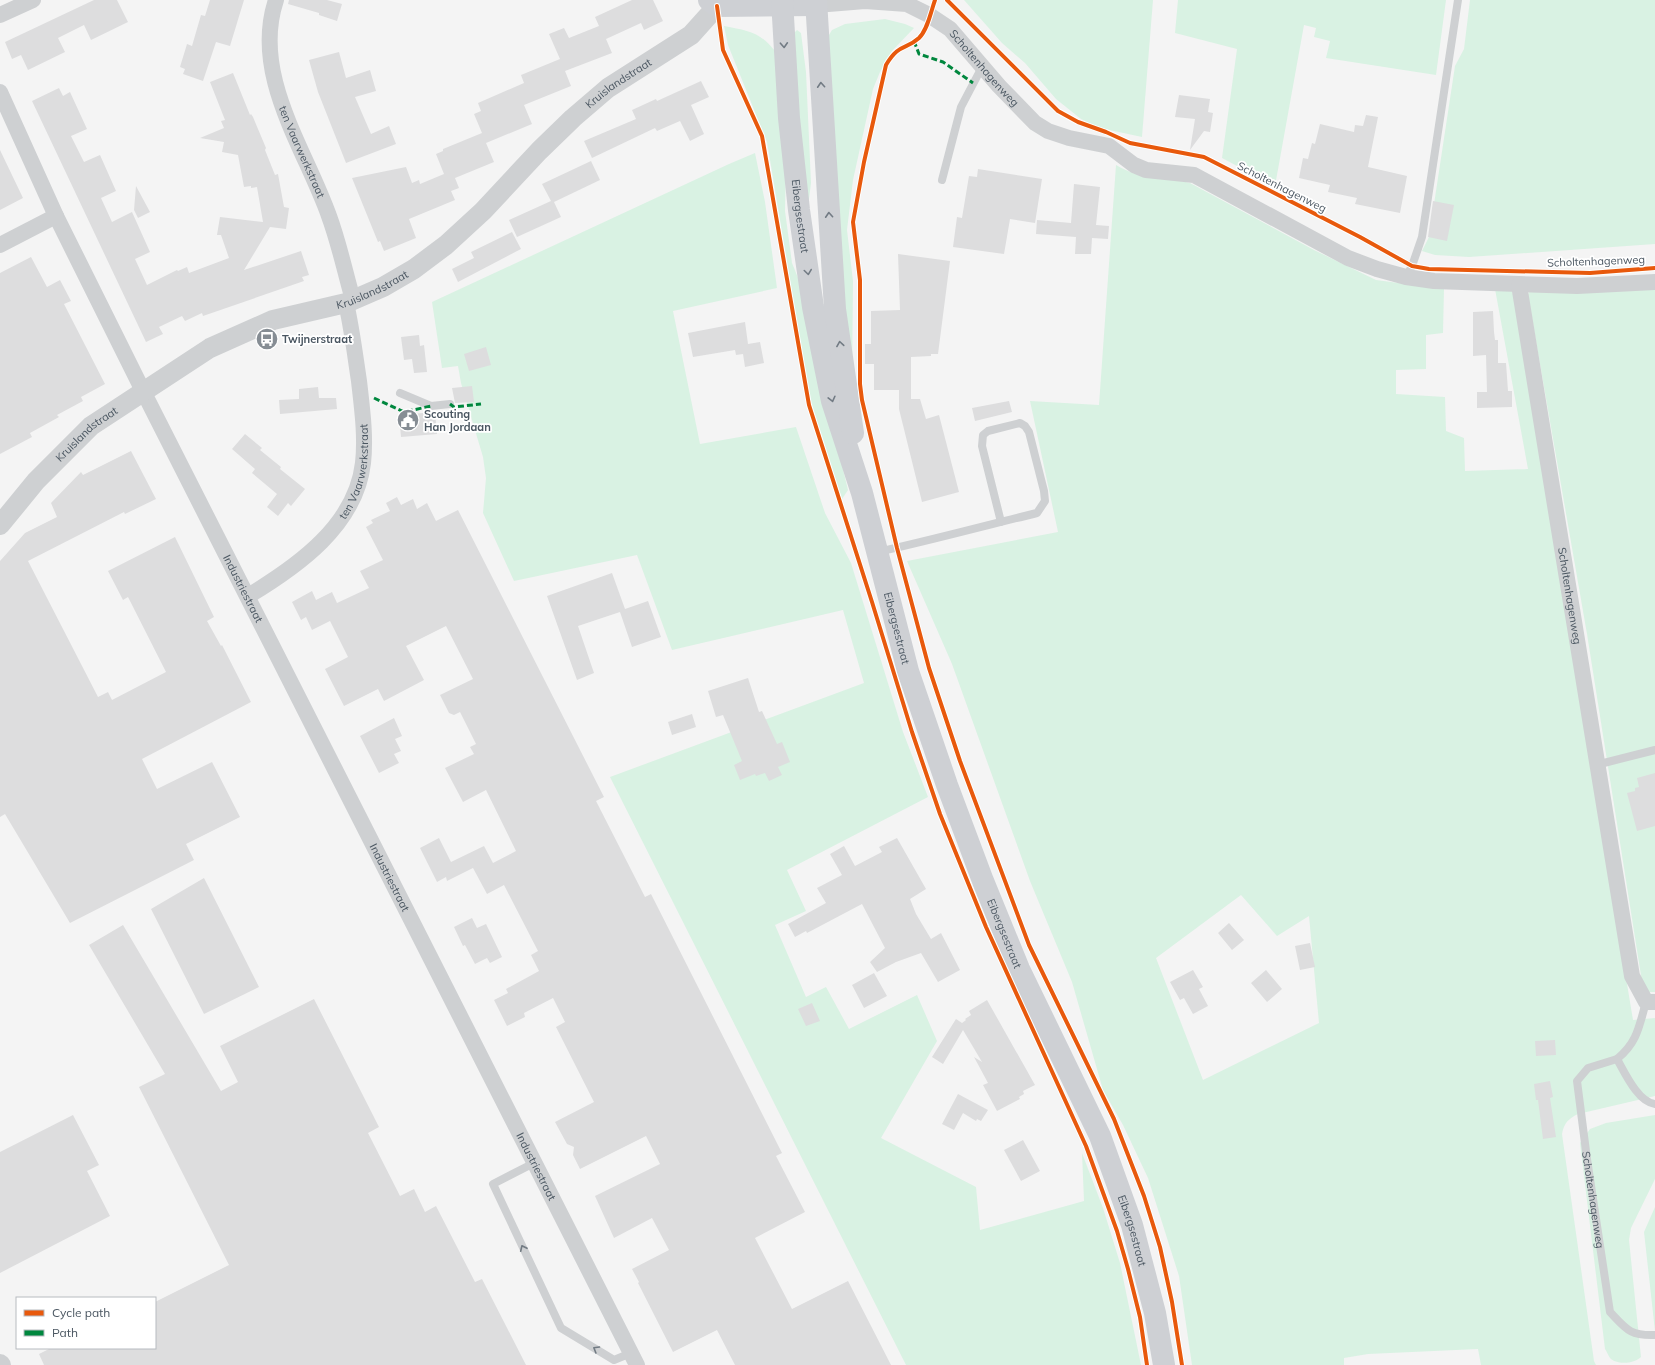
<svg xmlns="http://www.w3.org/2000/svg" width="1655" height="1365" font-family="Mulish,sans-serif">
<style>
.green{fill:#d9f2e3;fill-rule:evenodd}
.building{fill:#ddddde}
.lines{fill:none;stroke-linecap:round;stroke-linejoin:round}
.service{stroke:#ced0d2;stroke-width:8}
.minor{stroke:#ced0d2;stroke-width:16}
.tertiary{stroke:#ced0d2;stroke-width:20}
.secondary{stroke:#ced0d4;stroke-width:22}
.quiet{stroke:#00873e;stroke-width:3;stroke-dasharray:6 3;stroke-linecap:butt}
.cycleway-casing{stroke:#fff;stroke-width:6}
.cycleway{stroke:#e8590c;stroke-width:4}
.oneway{stroke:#727b84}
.oneway2{stroke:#727b83}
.labels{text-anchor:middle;stroke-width:3.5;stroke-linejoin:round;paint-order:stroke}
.street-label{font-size:11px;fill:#4a5661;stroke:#fff}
.poi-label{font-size:11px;font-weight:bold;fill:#4a5661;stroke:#fff;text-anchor:start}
</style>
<rect width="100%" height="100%" fill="#f4f4f4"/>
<path class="green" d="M 964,0 L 1153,0 L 1142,137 L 1100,128 L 1081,119 L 1056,99 L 1025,63 L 1002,43 Z
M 1178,0 L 1446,0 L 1436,75 L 1326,58 L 1330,41 L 1314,37 L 1316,28 L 1304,25 L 1275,186 L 1222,158 L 1237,49 L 1175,33 Z
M 1470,0 L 1655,0 L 1655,244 L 1469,257 L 1435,255 L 1422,251 L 1429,237 L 1455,66 L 1464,49 Z
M 885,19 L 905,24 L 914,28 L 892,51 L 880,72 L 873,89 L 853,180 L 847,230 L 853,281 L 852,384 L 844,337 L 826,40 L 832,30 L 845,24 Z
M 724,26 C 748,31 759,31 775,51 L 786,162 L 785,211 L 792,263 L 805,295 L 817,362 L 848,490 L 842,499 L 810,400 L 767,142 L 728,45 Z
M 797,30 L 801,33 L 806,72 L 811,183 L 808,207 L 800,131 L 793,34 Z
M 755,153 L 765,202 L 777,288 L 673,311 L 700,444 L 796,427 L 825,513 L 851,563 L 903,732 L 928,797 L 787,870 L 806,911 L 775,925 L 806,997 L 826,987 L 849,1029 L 917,995 L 937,1041 L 881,1138 L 976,1187 L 980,1230 L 1084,1201 L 1082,1153 L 1103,1208 L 1120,1263 L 1141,1365 L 906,1365 L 610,777 L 864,683 L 843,610 L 672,650 L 637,555 L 514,581 L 483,513 L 486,478 L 483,457 L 461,383 L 458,366 L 442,368 L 432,302 L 729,164 Z
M 1116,165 C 1143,181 1161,176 1190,183 L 1314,250 L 1376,280 L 1444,289 L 1443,333 L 1426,335 L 1426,369 L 1396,370 L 1396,394 L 1445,397 L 1446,431 L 1464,438 L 1465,471 L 1528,469 L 1495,289 L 1511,290 L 1513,294 L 1633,1020 L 1655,1018 L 1655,1096 L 1578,1114 C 1568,1119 1564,1123 1562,1134 L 1594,1361 L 1596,1365 L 1481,1365 L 1478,1349 L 1368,1354 L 1344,1358 L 1344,1365 L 1192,1365 L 1179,1276 L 1148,1178 L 1123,1125 L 1103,1090 L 1072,982 L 1030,881 L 952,664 L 907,561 L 1058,532 L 1030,401 L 1099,405 ZM 1241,895 L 1277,936 L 1309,916 L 1319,1023 L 1203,1080 L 1156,958 Z
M 1655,277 L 1655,992 L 1649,992 L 1643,988 L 1587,634 L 1528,295 L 1529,292 Z
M 1655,1115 L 1655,1179 L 1631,1228 L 1629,1240 L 1641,1357 C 1634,1364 1616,1365 1610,1358 C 1608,1355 1607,1352 1605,1349 L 1580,1143 L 1590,1129 L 1606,1123 Z
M 1655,1207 L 1655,1331 L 1644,1232 Z"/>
<path class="building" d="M 94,0 L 117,0 L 128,22 L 91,40 L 84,25 L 58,38 L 65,52 L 28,70 L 21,55 L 12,59 L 5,42 Z
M 210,0 L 244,0 L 230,46 L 216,42 L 203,81 L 183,74 L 185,69 L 180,67 L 187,44 L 192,46 L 201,15 L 205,16 Z
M 289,0 L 327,0 L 342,4 L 337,21 L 319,15 L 319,13 L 288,4 Z
M 632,0 L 653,0 L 663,21 L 644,30 L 641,23 L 606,39 L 612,53 L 565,71 L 571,86 L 524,105 L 532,124 L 486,143 L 494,162 L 455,178 L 459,188 L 451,191 L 455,200 L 409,219 L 416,238 L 384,251 L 380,241 L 378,242 L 352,178 L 406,167 L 412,183 L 419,180 L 420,184 L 444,174 L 436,154 L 443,151 L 443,149 L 482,133 L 474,114 L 481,111 L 478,103 L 524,83 L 521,75 L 560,59 L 549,34 L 564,28 L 569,38 L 599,26 L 595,17 Z
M 339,52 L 346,78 L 370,70 L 376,91 L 355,97 L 371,134 L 389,126 L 396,144 L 346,163 L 318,92 L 309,60 Z
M 233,73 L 250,115 L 251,114 L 253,117 L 266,148 L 265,150 L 275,175 L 278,174 L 284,207 L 289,208 L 286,229 L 270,227 L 244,270 L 301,251 L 309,275 L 302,277 L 304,281 L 203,316 L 202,313 L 185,321 L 182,316 L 159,327 L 163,334 L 146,342 L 32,101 L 59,88 L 63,96 L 70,92 L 87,129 L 71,136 L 84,162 L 100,155 L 116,191 L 101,198 L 112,222 L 132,212 L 150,252 L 135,259 L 147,285 L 177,270 L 178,271 L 187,267 L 189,273 L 229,258 L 221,235 L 217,235 L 220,217 L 263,222 L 257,187 L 251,188 L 251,186 L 244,187 L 238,155 L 222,152 L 224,142 L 200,138 L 224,128 L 221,121 L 225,120 L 210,82 Z
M 701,81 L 709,97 L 691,105 L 704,134 L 690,141 L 680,121 L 657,131 L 655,128 L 592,158 L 584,141 L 636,119 L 632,110 L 656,99 L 657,101 Z
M 1179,95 L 1210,99 L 1208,112 L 1213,113 L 1210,132 L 1204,131 L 1190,150 L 1195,119 L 1175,117 Z
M 1366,115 L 1378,117 L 1368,167 L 1407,176 L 1400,213 L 1355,204 L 1357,198 L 1328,192 L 1330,185 L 1299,178 L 1303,158 L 1308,159 L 1312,143 L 1315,144 L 1320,124 L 1354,132 L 1355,125 L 1363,126 Z
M 0,150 L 23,198 L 0,210 Z
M 591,161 L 600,180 L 554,202 L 561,217 L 517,237 L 509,220 L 551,201 L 542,184 Z
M 978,169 L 1042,179 L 1035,223 L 1010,219 L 1004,254 L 953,247 L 957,217 L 962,218 L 969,176 L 977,177 Z
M 1074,184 L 1100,187 L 1096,225 L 1109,226 L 1108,239 L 1092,238 L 1091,254 L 1075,254 L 1076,237 L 1036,234 L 1037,220 L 1071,223 Z
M 136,186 L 150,212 L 138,218 L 134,210 Z
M 1433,201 L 1454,205 L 1447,241 L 1428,237 Z
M 512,232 L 521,249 L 458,282 L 452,269 L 474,258 L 471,252 Z
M 898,254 L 950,261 L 938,354 L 931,354 L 931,356 L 911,357 L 911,399 L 920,399 L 926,419 L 939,415 L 959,492 L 922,502 L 899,409 L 899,390 L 874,390 L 874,364 L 865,364 L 865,344 L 871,344 L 871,311 L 900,310 Z
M 31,257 L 47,287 L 60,280 L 71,301 L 64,304 L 105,384 L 81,397 L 83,401 L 57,415 L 59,417 L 30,433 L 32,437 L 0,454 L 0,273 Z
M 1493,311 L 1494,332 L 1495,340 L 1498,340 L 1498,363 L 1506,363 L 1508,391 L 1512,391 L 1512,407 L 1477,408 L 1477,392 L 1487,392 L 1486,355 L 1473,356 L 1473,312 Z
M 745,322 L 748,344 L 760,342 L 764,363 L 745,367 L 743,354 L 736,355 L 735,350 L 693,357 L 688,333 Z
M 419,335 L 420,346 L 424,345 L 427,372 L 414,373 L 412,359 L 404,360 L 401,337 Z
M 486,347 L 491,365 L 469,371 L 464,354 Z
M 472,386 L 474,402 L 455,403 L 452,388 Z
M 318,387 L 319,398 L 336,398 L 337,409 L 280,414 L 279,400 L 299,399 L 299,389 Z
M 1009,401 L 1012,412 L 975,421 L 972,408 Z
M 435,412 L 437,434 L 401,437 L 399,415 Z
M 245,434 L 262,448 L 260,450 L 281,467 L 280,469 L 305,489 L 291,506 L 288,503 L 278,516 L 267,507 L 277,494 L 252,473 L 255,469 L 232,449 Z
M 131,451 L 156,499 L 125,514 L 124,512 L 28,561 L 98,697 L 108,692 L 112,700 L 166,672 L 128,597 L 123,600 L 108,571 L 175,537 L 214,617 L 207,621 L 221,646 L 222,645 L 251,702 L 142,759 L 157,789 L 212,762 L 240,817 L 186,844 L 194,860 L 70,923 L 5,814 L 0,817 L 0,561 L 25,533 L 57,517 L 51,503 L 81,472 L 83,475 Z
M 397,497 L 401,505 L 413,499 L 417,509 L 427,503 L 436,521 L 458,510 L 604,797 L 596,801 L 645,897 L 651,894 L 782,1153 L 776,1156 L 805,1212 L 755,1238 L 792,1309 L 848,1281 L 891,1365 L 735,1365 L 717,1330 L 673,1352 L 638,1283 L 639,1282 L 632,1269 L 669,1250 L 652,1218 L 614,1238 L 595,1196 L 660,1164 L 646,1136 L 580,1169 L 573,1155 L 574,1147 L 567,1144 L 555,1122 L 594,1102 L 556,1027 L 565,1022 L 553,998 L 524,1013 L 525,1017 L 507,1026 L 494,1000 L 508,993 L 506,989 L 539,971 L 531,955 L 538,951 L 504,885 L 487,894 L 473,868 L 447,881 L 446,877 L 437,882 L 420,848 L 439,838 L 451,862 L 484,846 L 493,863 L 516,851 L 486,790 L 463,802 L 445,768 L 474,754 L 470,747 L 476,744 L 460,712 L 454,715 L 449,713 L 440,695 L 473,679 L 446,626 L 406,646 L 424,680 L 384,701 L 378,689 L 344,706 L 325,669 L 348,657 L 330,621 L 312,630 L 306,617 L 301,620 L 292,602 L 312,591 L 316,600 L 332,592 L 337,603 L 369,588 L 360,571 L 383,560 L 366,527 L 373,523 L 371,520 L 390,511 L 386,503 Z
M 612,573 L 625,609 L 648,601 L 661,637 L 632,647 L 620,612 L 578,626 L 594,673 L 577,680 L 547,596 Z
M 748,678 L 759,712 L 762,711 L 777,744 L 782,742 L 790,762 L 778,767 L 782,775 L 769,781 L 765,773 L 756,776 L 755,774 L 740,780 L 734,765 L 742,761 L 723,715 L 716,717 L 708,691 Z
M 692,714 L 696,727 L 672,735 L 668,722 Z
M 394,718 L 402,736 L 395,739 L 401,751 L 394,754 L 399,763 L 379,773 L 360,736 Z
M 1655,773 L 1655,826 L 1637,831 L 1627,793 L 1635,791 L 1635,788 L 1639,787 L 1637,778 Z
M 897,838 L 926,889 L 910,899 L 916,914 L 931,939 L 941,933 L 960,970 L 938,982 L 921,953 L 896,962 L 877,972 L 870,962 L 885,948 L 862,904 L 807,933 L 806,931 L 795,937 L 788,924 L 826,903 L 817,888 L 842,875 L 830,854 L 844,846 L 855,866 L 882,852 L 879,847 Z
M 204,878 L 259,987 L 204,1014 L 151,909 Z
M 472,918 L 477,928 L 486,924 L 502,957 L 490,963 L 487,958 L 475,964 L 465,945 L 463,946 L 454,927 Z
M 1229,923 L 1244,940 L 1232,950 L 1218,933 Z
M 123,925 L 221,1091 L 238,1082 L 220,1046 L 314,999 L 379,1127 L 368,1133 L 398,1192 L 400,1196 L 414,1189 L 425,1212 L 436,1206 L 475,1282 L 482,1279 L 526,1365 L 44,1365 L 39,1354 L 51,1348 L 155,1348 L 155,1302 L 229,1265 L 139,1087 L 165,1074 L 89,945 Z
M 1310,943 L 1315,967 L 1300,970 L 1295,946 Z
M 1193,970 L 1203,987 L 1199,989 L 1208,1006 L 1193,1014 L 1184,998 L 1180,1000 L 1170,982 Z
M 1266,970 L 1282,989 L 1267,1002 L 1251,983 Z
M 874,973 L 887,996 L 864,1008 L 852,985 Z
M 987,1000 L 1035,1085 L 1023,1091 L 1024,1094 L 1019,1097 L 1020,1099 L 997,1111 L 983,1085 L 988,1083 L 974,1057 L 982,1062 L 963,1030 L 943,1064 L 932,1057 L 956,1019 L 962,1023 L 966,1020 L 965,1019 L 971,1015 L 969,1011 Z
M 812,1003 L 820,1021 L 806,1026 L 798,1009 Z
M 1555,1040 L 1556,1055 L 1536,1056 L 1535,1041 Z
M 1550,1081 L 1553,1097 L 1550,1098 L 1556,1137 L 1543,1139 L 1538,1100 L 1536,1100 L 1534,1084 Z
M 958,1094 L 988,1110 L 981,1121 L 977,1119 L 976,1121 L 963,1113 L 954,1130 L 942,1124 Z
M 73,1115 L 99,1165 L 87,1171 L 110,1216 L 0,1273 L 0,1152 Z
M 1023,1140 L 1040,1171 L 1021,1181 L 1004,1150 Z"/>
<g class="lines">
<g class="service">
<path d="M 942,180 L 961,107 L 982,67"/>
<path d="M 1406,277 L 1412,266 L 1422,237 L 1458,0"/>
<path d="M 400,393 L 431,406 L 450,404"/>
<path d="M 878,552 C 932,540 984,526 1037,513 L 1045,501 L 1044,491 L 1029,432 L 1025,426 L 1020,423 L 988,431 L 983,435 L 982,446 L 1001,522"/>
<path d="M 1596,765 L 1655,750"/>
<path d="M 1617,1059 C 1637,1043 1639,1027 1646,1002"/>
<path id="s1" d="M 1655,1104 C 1638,1102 1625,1073 1617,1059 L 1588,1068 L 1577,1081 L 1587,1159 L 1610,1312 C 1626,1329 1630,1336 1655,1335"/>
<path d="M 534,1163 L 493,1184 L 561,1328 L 614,1360 L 631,1353"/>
</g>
<g class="minor">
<path id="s2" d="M 276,0 C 251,75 305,148 329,216 C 339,243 345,272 353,300"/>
<path id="s3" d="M 816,5 L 865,1 L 907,4 L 929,15 L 950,29 L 999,86 L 1035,123 L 1048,131 L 1069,138 L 1109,146 L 1134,165 L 1146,170 L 1194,175 L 1348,258 L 1377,269 L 1406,277 L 1434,281 L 1577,286 L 1655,282"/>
<path d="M 0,15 L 33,0"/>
<path id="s4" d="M 0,92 L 56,216 L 143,391 L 637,1365"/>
<path d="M 0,245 L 56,216"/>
<path id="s5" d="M 1519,285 L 1632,976 L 1646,1002 L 1655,1002"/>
<path id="s6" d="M 248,596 C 298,566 356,525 363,463 C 366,436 362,408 359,381 C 355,355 352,329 346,303"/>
</g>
<g class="tertiary">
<path id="s7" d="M 0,525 L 36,481 L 91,426 L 210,348 L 273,320 L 346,303 L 383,287 L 414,269 L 446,245 L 483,211 L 539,151 L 573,118 L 608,88 L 691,35 L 717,6"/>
<path d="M 0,1364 L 1,1365"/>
</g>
<g class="secondary">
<path d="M 709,0 L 717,6 L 816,5"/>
<path id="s8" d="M 782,0 L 789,118 L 799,210 L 813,307 L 832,401 L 862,493 L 908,671 L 947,785 L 983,881 L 1019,969 L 1100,1136 L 1132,1225 L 1155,1313 L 1164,1365"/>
<path d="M 816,0 L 835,309 L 853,433"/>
</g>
<path class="quiet" d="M 914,41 L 919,54 L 943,62 L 973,83
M 374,398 L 404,412 L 431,406
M 450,404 L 454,407 L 481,404"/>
<g class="cycleway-casing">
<path id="cycleway" d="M 935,0 C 931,11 928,29 919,38 C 906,50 899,43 886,65 L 864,162 L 853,222 L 860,280 L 860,384 L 862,400 L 897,548 L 929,668 L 960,761 L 1029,945 L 1114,1119 L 1144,1196 L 1160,1247 L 1172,1302 L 1182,1365
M 947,0 L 1058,111 L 1078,122 L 1106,132 L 1130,143 L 1204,157 L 1360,237 L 1412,266 L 1429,269 L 1590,273 L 1655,268
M 717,6 L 723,50 L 762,136 L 809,405 L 872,602 L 912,732 L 940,814 L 986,927 L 1086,1146 L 1117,1231 L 1128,1269 L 1140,1317 L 1147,1365"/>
</g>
<use href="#cycleway" class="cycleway"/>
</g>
<defs><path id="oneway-chevron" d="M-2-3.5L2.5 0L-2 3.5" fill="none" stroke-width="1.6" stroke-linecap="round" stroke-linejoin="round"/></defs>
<g class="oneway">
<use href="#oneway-chevron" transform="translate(784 45) rotate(87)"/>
<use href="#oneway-chevron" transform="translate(821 85) rotate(-94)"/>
<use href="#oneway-chevron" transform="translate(829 215) rotate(-94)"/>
<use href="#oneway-chevron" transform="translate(808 272) rotate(82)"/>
<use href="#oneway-chevron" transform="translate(840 344) rotate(-99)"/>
<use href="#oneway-chevron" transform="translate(832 399) rotate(76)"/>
</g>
<g class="oneway2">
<use href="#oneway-chevron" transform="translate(523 1248) rotate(-115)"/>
<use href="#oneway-chevron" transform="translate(596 1349) rotate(-149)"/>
</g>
<defs>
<g id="bus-disc" transform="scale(1.15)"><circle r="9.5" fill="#868d94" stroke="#fff"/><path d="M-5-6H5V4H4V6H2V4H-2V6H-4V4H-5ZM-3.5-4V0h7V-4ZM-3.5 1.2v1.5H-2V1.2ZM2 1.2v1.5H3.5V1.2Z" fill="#fff"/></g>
<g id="civic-disc" transform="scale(1.15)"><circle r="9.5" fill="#868d94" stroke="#fff"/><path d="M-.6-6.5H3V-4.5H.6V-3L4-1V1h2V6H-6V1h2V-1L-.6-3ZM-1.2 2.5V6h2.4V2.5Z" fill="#fff"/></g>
</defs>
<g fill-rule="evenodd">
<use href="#bus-disc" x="267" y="339"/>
<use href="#civic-disc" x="408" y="420"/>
</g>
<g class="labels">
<g class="street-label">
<text dy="4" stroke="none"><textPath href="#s3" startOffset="193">Scholtenhagenweg</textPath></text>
<text dy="4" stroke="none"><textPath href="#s7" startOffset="774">Kruislandstraat</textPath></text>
<text dy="4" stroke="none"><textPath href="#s2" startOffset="158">ten Vaarwerkstraat</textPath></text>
<text transform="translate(1282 187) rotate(27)" y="4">Scholtenhagenweg</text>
<text dy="4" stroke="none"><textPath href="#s8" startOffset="217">Eibergsestraat</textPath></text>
<text transform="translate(1596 261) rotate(-2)" y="4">Scholtenhagenweg</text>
<text dy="4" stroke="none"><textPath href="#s7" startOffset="450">Kruislandstraat</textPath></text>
<text dy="4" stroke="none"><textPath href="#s7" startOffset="126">Kruislandstraat</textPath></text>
<text dy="4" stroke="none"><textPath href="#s6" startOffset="172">ten Vaarwerkstraat</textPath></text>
<text dy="4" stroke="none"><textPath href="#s4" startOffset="553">Industriestraat</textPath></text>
<text dy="4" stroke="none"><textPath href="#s5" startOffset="315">Scholtenhagenweg</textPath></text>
<text dy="4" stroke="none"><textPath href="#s8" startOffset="641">Eibergsestraat</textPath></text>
<text dy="4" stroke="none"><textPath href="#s4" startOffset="877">Industriestraat</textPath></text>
<text dy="4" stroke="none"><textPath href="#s8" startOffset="965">Eibergsestraat</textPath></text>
<text dy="4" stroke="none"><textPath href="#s4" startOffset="1201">Industriestraat</textPath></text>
<text dy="4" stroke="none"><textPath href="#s1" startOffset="228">Scholtenhagenweg</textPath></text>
<text dy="4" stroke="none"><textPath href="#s8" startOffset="1289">Eibergsestraat</textPath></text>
</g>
<g class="poi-label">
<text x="282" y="343">Twijnerstraat</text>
<text x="424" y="418">Scouting<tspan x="424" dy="13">Han Jordaan</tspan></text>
</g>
</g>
<rect x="16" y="1297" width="140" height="52" fill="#ffffff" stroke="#b7bbc0"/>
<rect x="24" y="1310" width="20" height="6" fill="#e8590c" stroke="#b7bbc0"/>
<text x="52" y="1317" font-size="12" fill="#4a5661">Cycle path</text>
<rect x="24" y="1330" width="20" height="6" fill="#00873e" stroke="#b7bbc0"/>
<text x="52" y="1337" font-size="12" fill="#4a5661">Path</text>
</svg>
